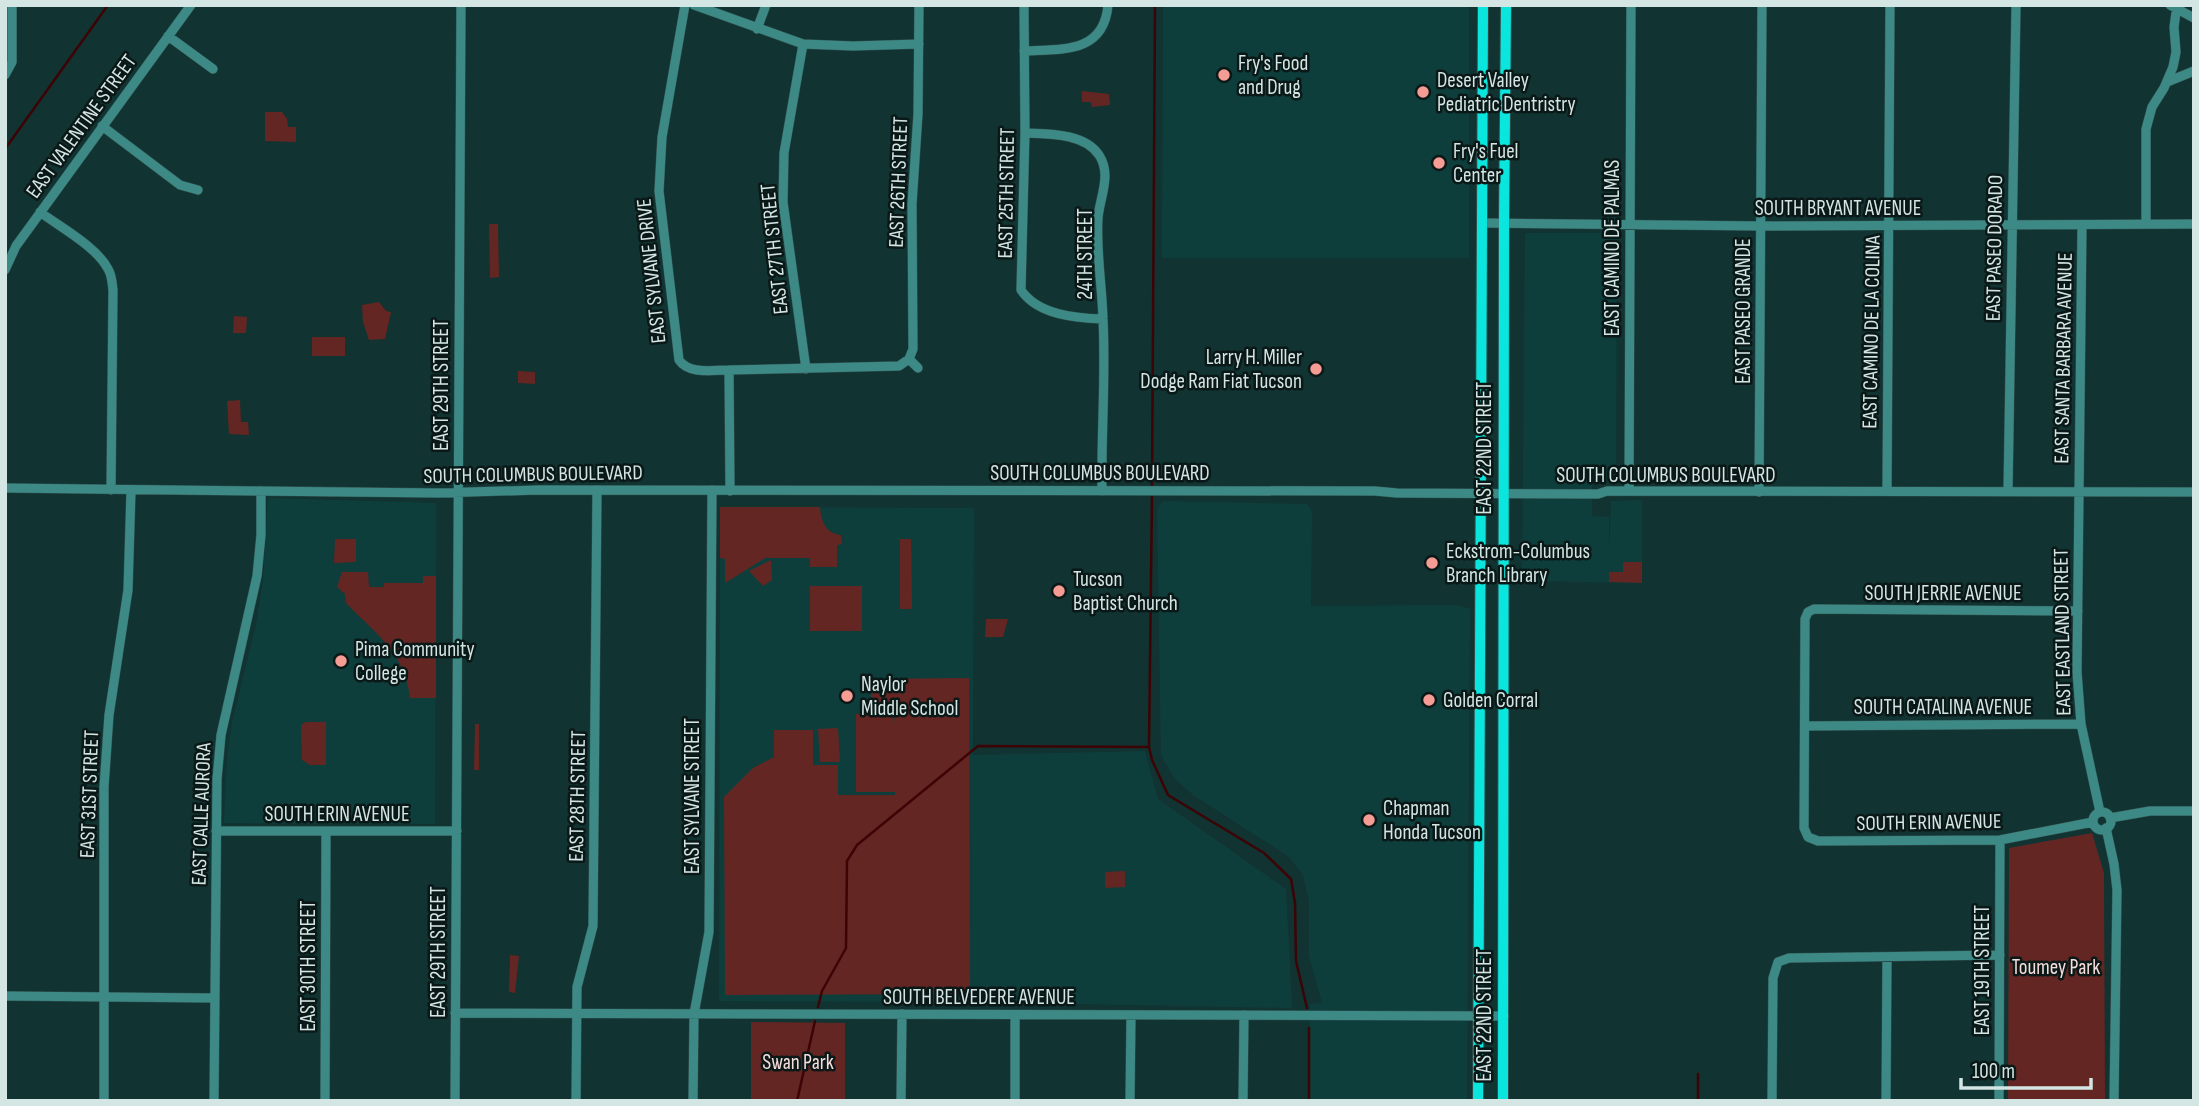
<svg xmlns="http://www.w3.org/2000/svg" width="2199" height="1106" font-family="'Sofia Sans Condensed',sans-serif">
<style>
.built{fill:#0e3e3c}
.green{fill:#642623}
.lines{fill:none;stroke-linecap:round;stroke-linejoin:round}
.stream{stroke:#3d0406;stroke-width:2.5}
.minor-casing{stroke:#30504e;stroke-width:10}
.major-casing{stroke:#30504e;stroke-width:12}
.minor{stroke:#3c8985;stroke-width:9}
.major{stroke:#0ae6dd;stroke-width:10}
.poi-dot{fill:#f59c94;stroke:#0a1817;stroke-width:2.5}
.labels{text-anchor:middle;stroke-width:5;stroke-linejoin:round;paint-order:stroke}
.poi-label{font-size:21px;fill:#d3e6e4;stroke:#0a1817;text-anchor:start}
.street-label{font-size:21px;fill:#d3e6e4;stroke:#0a1817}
.park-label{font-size:21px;fill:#f6ddda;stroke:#0a1817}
</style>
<rect width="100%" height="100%" fill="#113331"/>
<path class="built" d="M 1163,5 L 1469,5 L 1469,258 L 1162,258 Z
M 1525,233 L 1617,233 L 1616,479 L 1592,479 L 1592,516 L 1609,517 L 1609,553 L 1611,501 L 1642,500 L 1642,583 L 1527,581 L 1522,578 Z
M 268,498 L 436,503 L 435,824 L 224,823 L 227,756 L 232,723 L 256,624 L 263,581 Z
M 1162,501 L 1307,504 L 1312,511 L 1311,606 L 1456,605 L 1470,609 L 1467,1101 L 1309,1101 L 1310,1004 L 1322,1003 L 1309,956 L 1309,901 L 1303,875 L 1289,857 L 1193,795 L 1175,779 L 1161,755 L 1157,510 Z
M 720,507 L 974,508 L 973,755 L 1145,751 L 1158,799 L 1286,889 L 1292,1008 L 972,1002 L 719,1001 Z"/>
<path class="green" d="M 1082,91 L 1109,94 L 1110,105 L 1092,107 L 1091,102 L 1082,102 Z
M 265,112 L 282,112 L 287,119 L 288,127 L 296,127 L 296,142 L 265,141 Z
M 489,224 L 498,224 L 499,277 L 490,278 Z
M 379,302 L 386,311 L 391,312 L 385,339 L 369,340 L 363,322 L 362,305 Z
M 234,316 L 247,317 L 246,333 L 233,333 Z
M 312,337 L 345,337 L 345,356 L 312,356 Z
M 518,371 L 535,372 L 535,384 L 518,383 Z
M 240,400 L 241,422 L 248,422 L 249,435 L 229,434 L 227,401 Z
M 720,507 L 820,507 C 821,521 826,534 841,535 L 842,544 L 837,545 L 837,567 L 810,567 L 810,558 L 765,558 L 725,583 L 725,559 L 720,558 Z
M 335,539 L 356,539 L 356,562 L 334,563 Z
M 900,539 L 911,539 L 912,609 L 900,609 Z
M 771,560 L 772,580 L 763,586 L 749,571 Z
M 1623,562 L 1642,562 L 1642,583 L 1609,582 L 1609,572 L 1623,572 Z
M 342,572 L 368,572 L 369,587 L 384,587 L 384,583 L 423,583 L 423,576 L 436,576 L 436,698 L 410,698 C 405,653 376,634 346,603 L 345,594 L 337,587 Z
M 810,586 L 862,586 L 862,631 L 810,631 Z
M 986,619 L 1008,619 L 1003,637 L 985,637 Z
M 969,678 L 970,994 L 725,995 L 724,797 L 753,768 L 774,757 L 774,730 L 813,730 L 813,765 L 838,765 L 838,795 L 895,795 L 895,792 L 856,792 L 856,714 L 894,714 L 895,724 L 895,712 L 871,712 L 871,679 Z
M 306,722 L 326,722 L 326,765 L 310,765 L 302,760 L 301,725 Z
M 475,724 L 479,724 L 479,770 L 474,770 Z
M 838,728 L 840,762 L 820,762 L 818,729 Z
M 2092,833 L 2104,873 L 2105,1101 L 2008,1101 L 2009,848 Z
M 1125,871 L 1125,887 L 1105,888 L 1105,872 Z
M 510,955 L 519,956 L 515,993 L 509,992 Z
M 751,1022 L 845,1023 L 845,1101 L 751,1101 Z"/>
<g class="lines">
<path class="stream" d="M 5,149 L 108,5
M 1152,487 L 1155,5
M 1149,747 L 1152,760 L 1168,795 L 1264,853 L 1291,879 L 1295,903 L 1296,961 L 1307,1008
M 818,1007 L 822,991 L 846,948 L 847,861 L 857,845 L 978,746 L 1149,747 L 1152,494
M 1309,1028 L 1309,1101
M 1698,1074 L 1698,1101
M 797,1101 L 815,1021"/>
<g class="minor-casing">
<path id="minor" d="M 685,5 L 662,137 L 659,191 L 679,360 C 689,375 714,370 729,370 L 730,491
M 694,5 L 803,44 L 853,46 L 919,44
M 1024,5 L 1025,133 L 1021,290 C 1038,315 1075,318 1103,319
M 2170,5 L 2194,18
M 757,29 L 766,5
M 168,36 L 213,69
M 803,44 L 784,153 L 783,202 L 806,369
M 1024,51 C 1061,49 1104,54 1108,5
M 5,75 L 12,62 L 12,5
M 2167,82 L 2194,71
M 102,126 L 180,185 L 198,190
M 1025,133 C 1049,134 1084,133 1099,155 C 1112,175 1100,196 1098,218 C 1096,252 1102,285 1103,319 C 1106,377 1101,434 1102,491
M 40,212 C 60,227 97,247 108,269 C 112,275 112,283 113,290 L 111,490
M 1482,223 L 1761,226 L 2194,224
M 2146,224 L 2146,129 L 2152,107 L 2164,88 L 2173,67 L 2176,52 L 2174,27 L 2177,5
M 2082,226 L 2077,672 L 2081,724 L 2100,812
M 5,270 L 16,246 L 191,5
M 909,359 L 913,349 L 912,204 L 918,114 L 919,5
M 729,370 L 899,366 L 909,359 L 918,368
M 5,488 L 438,493 L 538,490 L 1375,491 L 1397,493 L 1598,494 L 1607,491 L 2194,492
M 1629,491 L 1631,5
M 1887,491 L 1890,5
M 2008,491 L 2016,5
M 1759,492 L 1762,5
M 2078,611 L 1814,609 L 1808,612 L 1805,619 L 1804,828 L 1808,837 L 1818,841 L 2000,840 L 2093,822
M 1805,726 L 2081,724
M2093 821a9 9 0 1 1 18 0a9 9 0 1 1-18 0Z
M 2110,818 L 2150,811 L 2194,811
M 2106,828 L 2114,864 L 2117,890 L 2114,1101
M 216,831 L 457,831
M 1778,962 L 1789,958 L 2000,955
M 5,996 L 214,998
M 455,1013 L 1504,1016
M 104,1101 L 104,787 L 109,715 L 128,590 L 131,491
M 214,1101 L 217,779 L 221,735 L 257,576 L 261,535 L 261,491
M 325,1101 L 326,831
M 455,1101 L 461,5
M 576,1101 L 577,987 L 593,926 L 597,490
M 693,1101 L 694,1014 L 709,932 L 712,490
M 901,1101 L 902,1014
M 1015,1101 L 1015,1015
M 1130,1101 L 1131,1015
M 1243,1101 L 1244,1015
M 1772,1101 L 1773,978 L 1778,962
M 1886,1101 L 1887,958
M 1999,1101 L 2000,840"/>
</g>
<g class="major-casing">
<path id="major" d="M 1478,1101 L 1483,5
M 1503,1101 L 1504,224 L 1506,5"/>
</g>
<use href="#minor" class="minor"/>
<use href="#major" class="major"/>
</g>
<g class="poi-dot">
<circle cx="1224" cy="75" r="7"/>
<circle cx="1423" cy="92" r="7"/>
<circle cx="1439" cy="163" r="7"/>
<circle cx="1316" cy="369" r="7"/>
<circle cx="1432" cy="563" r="7"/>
<circle cx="1059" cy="591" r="7"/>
<circle cx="341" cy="661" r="7"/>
<circle cx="847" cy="696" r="7"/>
<circle cx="1429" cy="700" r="7"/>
<circle cx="1369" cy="820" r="7"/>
</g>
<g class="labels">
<g class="poi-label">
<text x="1238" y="70">Fry's Food<tspan x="1238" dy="24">and Drug</tspan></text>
<text x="1437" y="87">Desert Valley<tspan x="1437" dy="24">Pediatric Dentristry</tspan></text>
<text x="1453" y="158">Fry's Fuel<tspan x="1453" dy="24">Center</tspan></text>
<text x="1302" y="364" text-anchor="end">Larry H. Miller<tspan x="1302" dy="24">Dodge Ram Fiat Tucson</tspan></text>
<text x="1446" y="558">Eckstrom-Columbus<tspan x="1446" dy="24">Branch Library</tspan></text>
<text x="1073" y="586">Tucson<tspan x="1073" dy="24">Baptist Church</tspan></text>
<text x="355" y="656">Pima Community<tspan x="355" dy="24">College</tspan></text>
<text x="861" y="691">Naylor<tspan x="861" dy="24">Middle School</tspan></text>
<text x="1443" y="707">Golden Corral</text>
<text x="1383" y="815">Chapman<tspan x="1383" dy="24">Honda Tucson</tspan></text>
</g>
<g class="street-label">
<text transform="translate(81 126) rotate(-54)" y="7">EAST VALENTINE STREET</text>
<text transform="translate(898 182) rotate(-88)" y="7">EAST 26TH STREET</text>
<text transform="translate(1006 193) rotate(-89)" y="7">EAST 25TH STREET</text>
<text x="1838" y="215">SOUTH BRYANT AVENUE</text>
<text transform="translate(1612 248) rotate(-90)" y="7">EAST CAMINO DE PALMAS</text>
<text transform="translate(1994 248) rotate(-89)" y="7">EAST PASEO DORADO</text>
<text transform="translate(774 249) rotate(-96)" y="7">EAST 27TH STREET</text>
<text transform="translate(1085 254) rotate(-90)" y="7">24TH STREET</text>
<text transform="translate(651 271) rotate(-96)" y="7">EAST SYLVANE DRIVE</text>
<text transform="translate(1743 311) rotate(-90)" y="7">EAST PASEO GRANDE</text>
<text transform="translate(1871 332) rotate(-89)" y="7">EAST CAMINO DE LA COLINA</text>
<text transform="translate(2063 358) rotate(-89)" y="7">EAST SANTA BARBARA AVENUE</text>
<text transform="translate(441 385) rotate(-90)" y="7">EAST 29TH STREET</text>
<text transform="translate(1484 448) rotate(-90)" y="7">EAST 22ND STREET</text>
<text x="1100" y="480">SOUTH COLUMBUS BOULEVARD</text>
<text transform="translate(533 474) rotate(-1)" y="7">SOUTH COLUMBUS BOULEVARD</text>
<text x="1666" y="482">SOUTH COLUMBUS BOULEVARD</text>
<text x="1943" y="600">SOUTH JERRIE AVENUE</text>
<text transform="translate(2062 632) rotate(-91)" y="7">EAST EASTLAND STREET</text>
<text x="1943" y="714">SOUTH CATALINA AVENUE</text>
<text transform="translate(89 794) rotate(-88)" y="7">EAST 31ST STREET</text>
<text transform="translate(577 796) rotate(-89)" y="7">EAST 28TH STREET</text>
<text transform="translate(692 796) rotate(-90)" y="7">EAST SYLVANE STREET</text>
<text transform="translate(201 814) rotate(-88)" y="7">EAST CALLE AURORA</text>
<text x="337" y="821">SOUTH ERIN AVENUE</text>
<text transform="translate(1929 822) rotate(-1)" y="7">SOUTH ERIN AVENUE</text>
<text transform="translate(438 952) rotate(-90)" y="7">EAST 29TH STREET</text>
<text transform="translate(308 966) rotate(-90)" y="7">EAST 30TH STREET</text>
<text transform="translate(1982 970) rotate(-90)" y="7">EAST 19TH STREET</text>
<text x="979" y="1004">SOUTH BELVEDERE AVENUE</text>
<text transform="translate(1484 1015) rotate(-90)" y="7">EAST 22ND STREET</text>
</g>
<g class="park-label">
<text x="2056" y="974">Toumey Park</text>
<text x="798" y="1069">Swan Park</text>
</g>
</g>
<rect width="2199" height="1106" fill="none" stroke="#d3e6e4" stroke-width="14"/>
<path d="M1961 1078v10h130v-10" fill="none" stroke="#d3e6e4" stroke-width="3.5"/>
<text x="1972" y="1078" font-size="21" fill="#d3e6e4" stroke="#0a1817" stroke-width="5" paint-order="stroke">100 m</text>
</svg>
